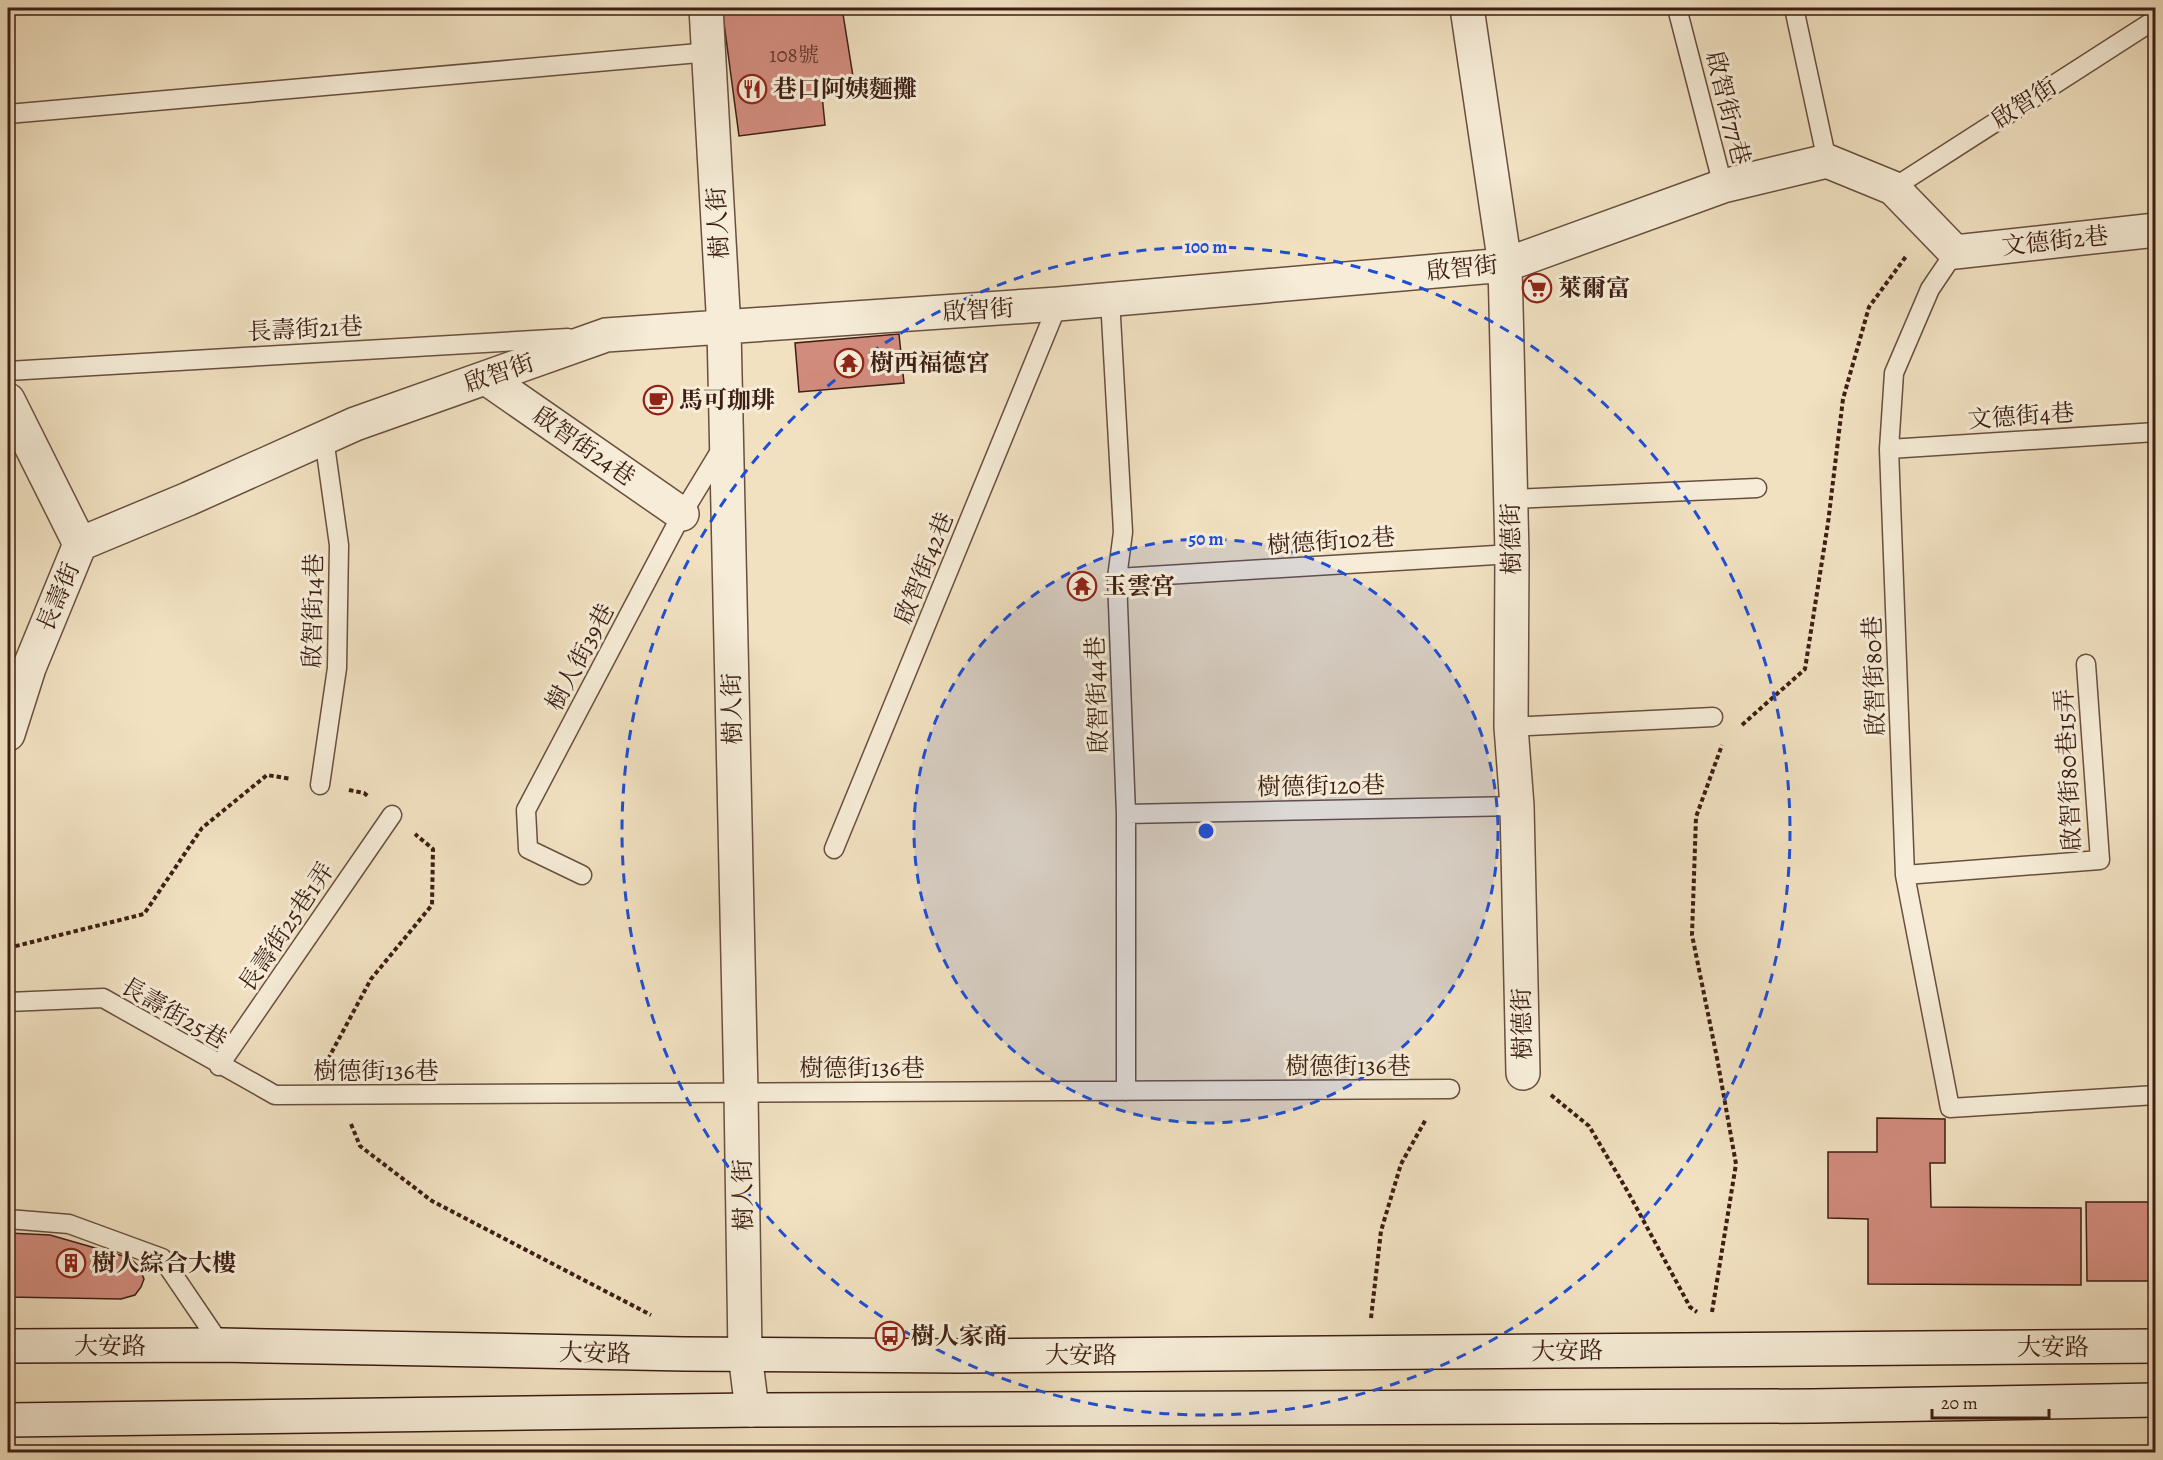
<svg xmlns="http://www.w3.org/2000/svg" width="2163" height="1460" font-family="Alegreya,'Noto Serif TC',serif">
<style>
.building{fill:#d28c7e;stroke:#3c1e14;stroke-width:1.5}
.lines{fill:none;stroke-linecap:round;stroke-linejoin:round}
.lane-casing{stroke:#694f3f;stroke-width:21}
.street-casing{stroke:#694f3f;stroke-width:36}
.secondary-casing{stroke:#3c1e14;stroke-width:36}
.path{stroke:#3c1e14;stroke-width:4;stroke-dasharray:4.5 3;stroke-linecap:butt}
.lane{stroke:#f6ecd7;stroke-width:18}
.street{stroke:#f6ecd7;stroke-width:33}
.secondary{stroke:#f6ecd7;stroke-width:33}
.ring{fill:none;stroke:#1d4ed8;stroke-width:3;stroke-dasharray:10 8}
.labels{text-anchor:middle;stroke-width:6;stroke-linejoin:round;paint-order:stroke}
.number-label{font-size:21px;fill:#623a2e}
.poi-label{font-size:24px;font-weight:bold;fill:#3c1e14;stroke:#f6ecd7;text-anchor:start}
.street-label{font-size:24px;fill:#3c1e14;stroke:#f6ecd7}
.centre{fill:#1d4ed8;stroke:#f6ecd7;stroke-width:3}
.ring-label{font-size:18px;text-anchor:middle;font-weight:bold;fill:#1d4ed8;stroke:#f6ecd7;stroke-width:6;stroke-linejoin:round;paint-order:stroke}
</style>
<rect width="100%" height="100%" fill="#f1e1c1"/>
<filter id="stains"><feTurbulence type="fractalNoise" baseFrequency=".00333" numOctaves="4"/><feColorMatrix values="0 0 0 0 .2 0 0 0 0 .09 0 0 0 0 .02 0 0 0 .5 -.17"/></filter>
<radialGradient id="worn" r=".72"><stop offset=".6" stop-color="#630" stop-opacity="0"/><stop offset="1" stop-color="#630" stop-opacity=".3"/></radialGradient>
<path class="building" d="M 722,8 L 842,8 L 856,95 L 822,95 L 825,125 L 739,136 Z
M 899,334 L 904,383 L 799,392 L 795,343 Z
M 1877,1118 L 1945,1119 L 1945,1163 L 1930,1163 L 1931,1207 L 2081,1208 L 2081,1285 L 1868,1284 L 1868,1219 L 1828,1218 L 1828,1152 L 1877,1152 Z
M 2086,1202 L 2156,1202 L 2156,1281 L 2087,1281 Z
M 8,1233 L 50,1235 L 130,1258 L 139,1267 L 144,1279 L 141,1287 L 135,1295 L 121,1299 L 8,1297 Z"/>
<g class="lines">
<g class="lane-casing">
<path id="lane" d="M 1677,8 L 1723,186
M 1794,8 L 1827,161
M 8,114 L 710,52
M 1893,188 L 2156,19
M 1955,252 L 1930,289 L 1894,373 L 1889,449 L 1905,875 L 1950,1108 L 2156,1095
M 1110,299 L 1123,532 L 1117,578 L 1126,814 L 1126,1091
M 8,371 L 568,338
M 1889,449 L 2156,432
M 1511,499 L 1757,488
M 1117,578 L 1512,554
M 1511,727 L 1713,717
M 320,785 L 337,668 L 339,545 L 324,438
M 1126,814 L 1517,806
M 834,849 L 1058,304
M 582,875 L 528,849 L 526,810 L 682,514 L 722,448
M 1905,875 L 2100,860 L 2086,664
M 8,1002 L 103,998 L 275,1095 L 1450,1089
M 219,1066 L 392,815
M 8,1219 L 69,1224 L 162,1258 L 221,1345"/>
</g>
<g class="street-casing">
<path id="street" d="M 706,8 L 724,329 L 741,1093 L 745,1354 L 752,1410
M 1467,8 L 1505,265 L 1512,554 L 1511,727 L 1517,806 L 1523,1073
M 486,378 L 682,514
M 8,400 L 80,544 L 29,668 L 8,734
M 80,544 L 188,499 L 355,424 L 606,335 L 1058,304 L 1505,265 L 1723,186 L 1827,161 L 1893,188 L 1955,252 L 2156,230"/>
</g>
<g class="secondary-casing">
<path id="secondary" d="M 8,1346 L 221,1345 L 685,1354 L 960,1356 L 2156,1346
M 8,1420 L 752,1410 L 1813,1406 L 2156,1400"/>
</g>
<path class="path" d="M 1742,725 L 1805,669 L 1828,523 L 1843,399 L 1869,307 L 1907,255
M 349,790 L 364,793 L 369,797
M 8,948 L 144,914 L 202,828 L 267,775 L 291,779
M 329,1066 L 327,1061 L 371,979 L 432,905 L 433,849 L 415,834
M 1551,1095 L 1589,1126 L 1628,1192 L 1690,1307 L 1697,1312
M 351,1124 L 360,1146 L 432,1201 L 651,1315
M 1712,1312 L 1736,1164 L 1717,1058 L 1692,935 L 1696,817 L 1722,745
M 1371,1318 L 1381,1231 L 1401,1164 L 1426,1119
M 1460,1452 L 1767,1448 L 2156,1449"/>
<use href="#lane" class="lane"/>
<use href="#street" class="street"/>
<use href="#secondary" class="secondary"/>
</g>
<circle cx="1206" cy="831" r="292" fill="#1d4ed8" fill-opacity=".12"/>
<g class="ring">
<circle cx="1206" cy="831" r="292"/>
<circle cx="1206" cy="831" r="584"/>
</g>
<defs>
<g id="restaurant-ring" transform="scale(1.5)"><circle r="9.5" fill="#f6ecd7" stroke="#8f2418" stroke-width="1.5"/><path d="M-5-6h1v4h1v-4h1v4h1v-4h1v5L-1.5 .5V6h-2V.5L-5-1ZM5-6V6H3V1.5H1.5Q1.5-4 5-6Z" fill="#8f2418"/></g>
<g id="supermarket-ring" transform="scale(1.5)"><circle r="9.5" fill="#f6ecd7" stroke="#8f2418" stroke-width="1.5"/><path d="M-6-5.5h2.5l.6 2H6L4.5 2H-2.5L-4.4-4H-6ZM-1.5 3.2a1.3 1.3 0 1 0 .1 0ZM3 3.2a1.3 1.3 0 1 0 .1 0Z" fill="#8f2418"/></g>
<g id="temple-ring" transform="scale(1.5)"><circle r="9.5" fill="#f6ecd7" stroke="#8f2418" stroke-width="1.5"/><path d="M0-6L5-2H3V0L6.5 2.5H4V6H1.5V3h-3V6H-4V2.5H-6.5L-3 0V-2H-5Z" fill="#8f2418"/></g>
<g id="cafe-ring" transform="scale(1.5)"><circle r="9.5" fill="#f6ecd7" stroke="#8f2418" stroke-width="1.5"/><path d="M-5.5-4.5H6V0H3Q3 3.5 0 3.5H-2.5Q-5.5 3.5-5.5 0ZM3-3.2v2h1.7v-2ZM-6 4.5H4V6H-6Z" fill="#8f2418"/></g>
<g id="building-ring" transform="scale(1.5)"><circle r="9.5" fill="#f6ecd7" stroke="#8f2418" stroke-width="1.5"/><path d="M-4-6H4V6H1V3H-1V6H-4ZM-2.5-4.3h1.7v1.8h-1.7ZM.8-4.3h1.7v1.8H.8ZM-2.5-1h1.7V.8h-1.7ZM.8-1h1.7V.8H.8Z" fill="#8f2418"/></g>
<g id="bus-ring" transform="scale(1.5)"><circle r="9.5" fill="#f6ecd7" stroke="#8f2418" stroke-width="1.5"/><path d="M-5-6H5V4H4V6H2V4H-2V6H-4V4H-5ZM-3.5-4V0h7V-4ZM-3.5 1.2v1.5H-2V1.2ZM2 1.2v1.5H3.5V1.2Z" fill="#8f2418"/></g>
</defs>
<g fill-rule="evenodd">
<use href="#restaurant-ring" x="752" y="89"/>
<use href="#supermarket-ring" x="1537" y="288"/>
<use href="#temple-ring" x="849" y="363"/>
<use href="#cafe-ring" x="658" y="400"/>
<use href="#temple-ring" x="1082" y="586"/>
<use href="#building-ring" x="71" y="1263"/>
<use href="#bus-ring" x="890" y="1336"/>
</g>
<g class="labels">
<g class="number-label">
<text x="794" y="62">108號</text>
</g>
<g class="poi-label">
<text x="773" y="97">巷口阿姨麵攤</text>
<text x="1558" y="296">萊爾富</text>
<text x="870" y="371">樹西福德宮</text>
<text x="679" y="408">馬可珈琲</text>
<text x="1103" y="594">玉雲宮</text>
<text x="92" y="1271">樹人綜合大樓</text>
<text x="911" y="1344">樹人家商</text>
</g>
<g class="street-label">
<text transform="translate(2024 103) rotate(-33)" y="8">啟智街</text>
<text transform="translate(1728 108) rotate(76)" y="8">啟智街77巷</text>
<text transform="translate(718 223) rotate(-93)" y="8">樹人街</text>
<text transform="translate(2055 241) rotate(-6)" y="8">文德街2巷</text>
<text transform="translate(1462 268) rotate(-6)" y="8">啟智街</text>
<text transform="translate(978 310) rotate(-4)" y="8">啟智街</text>
<text transform="translate(305 329) rotate(-3)" y="8">長壽街21巷</text>
<text transform="translate(499 373) rotate(-19)" y="8">啟智街</text>
<text transform="translate(2021 416) rotate(-4)" y="8">文德街4巷</text>
<text transform="translate(584 446) rotate(35)" y="8">啟智街24巷</text>
<text transform="translate(1511 539) rotate(-91)" y="8">樹德街</text>
<text transform="translate(1331 541) rotate(-4)" y="8">樹德街102巷</text>
<text transform="translate(924 568) rotate(-68)" y="8">啟智街42巷</text>
<text transform="translate(58 597) rotate(-67)" y="8">長壽街</text>
<text transform="translate(313 611) rotate(-89)" y="8">啟智街14巷</text>
<text transform="translate(580 657) rotate(-62)" y="8">樹人街39巷</text>
<text transform="translate(1874 676) rotate(-92)" y="8">啟智街80巷</text>
<text transform="translate(1097 695) rotate(-92)" y="8">啟智街44巷</text>
<text transform="translate(732 709) rotate(-91)" y="8">樹人街</text>
<text transform="translate(2068 770) rotate(-93)" y="8">啟智街80巷15弄</text>
<text transform="translate(1321 786) rotate(-1)" y="8">樹德街120巷</text>
<text transform="translate(286 927) rotate(-56)" y="8">長壽街25巷1弄</text>
<text transform="translate(174 1013) rotate(30)" y="8">長壽街25巷</text>
<text transform="translate(1522 1024) rotate(-91)" y="8">樹德街</text>
<text x="1348" y="1074">樹德街136巷</text>
<text x="862" y="1076">樹德街136巷</text>
<text x="376" y="1079">樹德街136巷</text>
<text transform="translate(743 1195) rotate(-91)" y="8">樹人街</text>
<text x="110" y="1354">大安路</text>
<text x="2053" y="1355">大安路</text>
<text transform="translate(1567 1351) rotate(-1)" y="8">大安路</text>
<text transform="translate(595 1353) rotate(1)" y="8">大安路</text>
<text x="1081" y="1363">大安路</text>
</g>
</g>
<circle cx="1206" cy="831" r="9" class="centre"/>
<g class="ring-label">
<text x="1206" y="253">100 m</text>
<text x="1206" y="545">50 m</text>
</g>
<rect width="2163" height="1460" fill="none" stroke="#f1e1c1" stroke-width="30"/>
<rect x="9" y="9" width="2145" height="1442" fill="none" stroke="#3c1e14" stroke-width="3"/>
<rect x="15" y="15" width="2133" height="1430" fill="none" stroke="#3c1e14" stroke-width="1.5"/>
<path d="M1932 1409v9h117v-9" fill="none" stroke="#3c1e14" stroke-width="3"/>
<text x="1941" y="1409" font-size="18" fill="#3c1e14" stroke="#f6ecd7" stroke-width="4.5" paint-order="stroke">20 m</text>
<rect width="100%" height="100%" filter="url(#stains)"/>
<rect width="100%" height="100%" fill="url(#worn)"/>
</svg>
